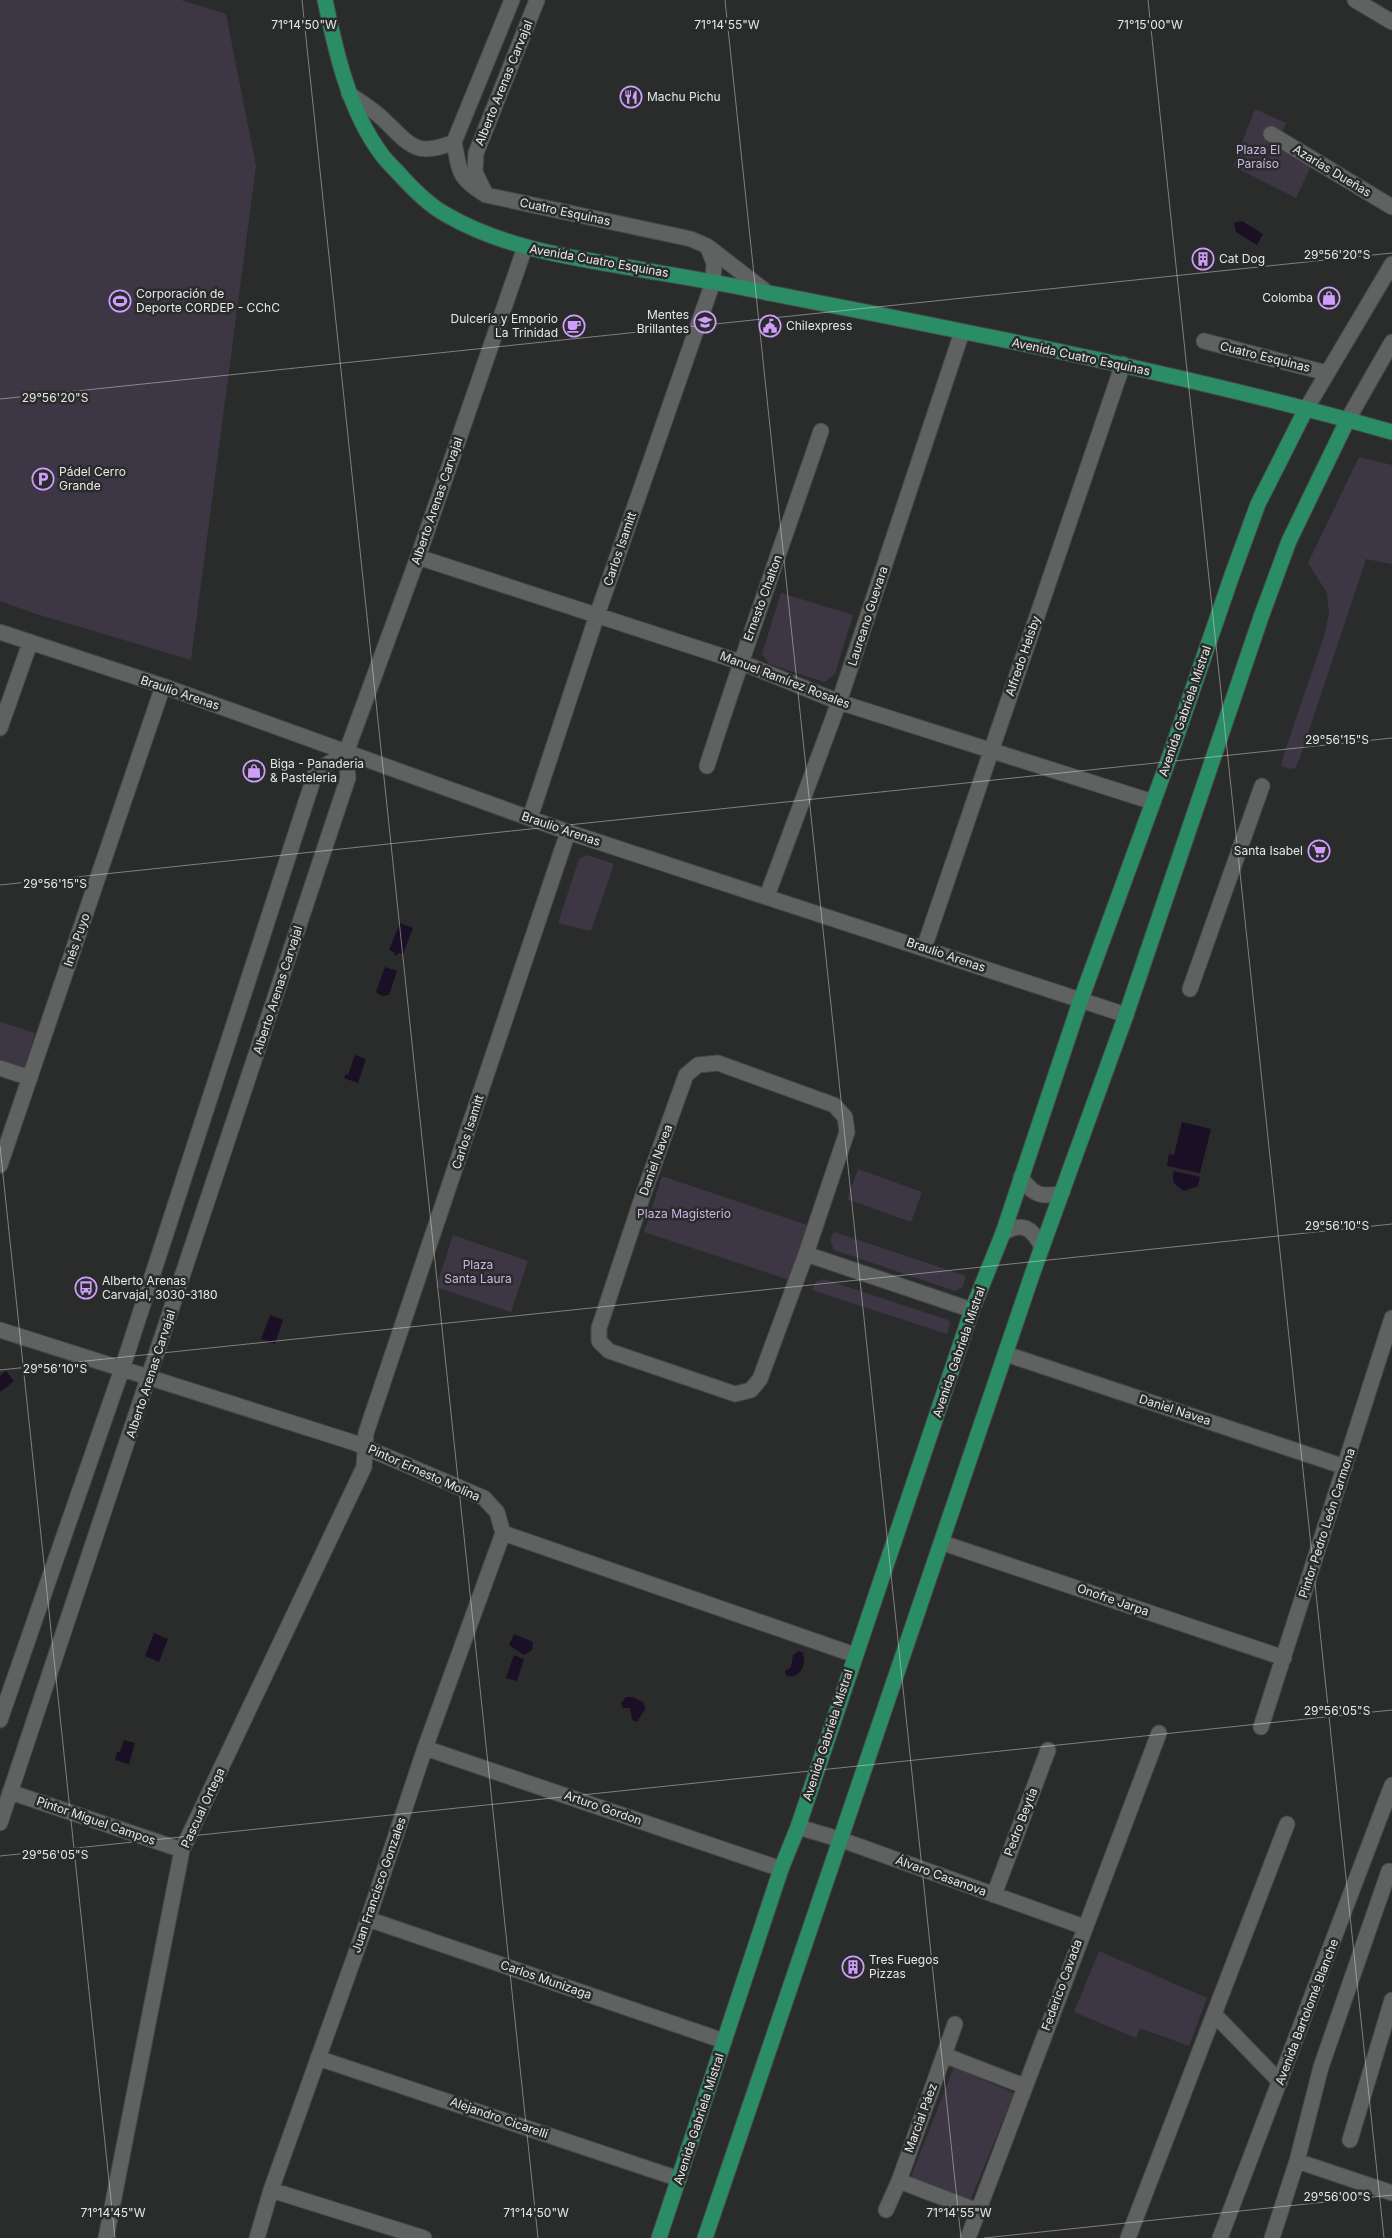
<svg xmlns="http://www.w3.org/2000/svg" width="1392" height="2238" font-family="Inter,sans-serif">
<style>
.green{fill:#3d3645}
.water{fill:#1a0f24}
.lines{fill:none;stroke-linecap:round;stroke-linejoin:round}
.minor-casing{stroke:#454846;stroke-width:17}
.major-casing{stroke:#454846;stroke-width:17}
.minor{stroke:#5f6260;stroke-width:15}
.major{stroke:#2a8d66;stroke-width:15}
.ticks{fill:none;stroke:#e6e8e7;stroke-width:1;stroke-opacity:0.45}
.labels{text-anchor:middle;stroke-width:5;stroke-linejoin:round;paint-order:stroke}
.street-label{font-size:12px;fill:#e6e8e7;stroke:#2a2c2b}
.poi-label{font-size:12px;fill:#e6e8e7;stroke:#2a2c2b;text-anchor:start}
.park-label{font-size:12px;fill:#cdb4e6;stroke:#2a2c2b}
.ticks-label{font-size:12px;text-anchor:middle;fill:#e6e8e7;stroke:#2a2c2b;stroke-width:5;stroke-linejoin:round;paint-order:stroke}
</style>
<rect width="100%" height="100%" fill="#2a2c2b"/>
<path class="green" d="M 0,0 L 181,0 L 226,14 L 256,166 L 191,660 L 33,613 L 0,601 Z
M 1255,109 L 1286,123 L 1276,146 L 1312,164 L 1296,198 L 1233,166 Z
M 1359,457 L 1392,465 L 1392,564 L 1366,559 L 1299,760 L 1295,768 L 1290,769 L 1281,766 L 1282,760 L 1324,636 L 1329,613 L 1327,593 L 1308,563 Z
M 781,593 L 853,615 L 835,674 L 824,682 L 769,664 L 762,654 Z
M 587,855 L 614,864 L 591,931 L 558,923 L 579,859 Z
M 0,1022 L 35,1033 L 24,1068 L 0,1060 Z
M 858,1169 L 922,1192 L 911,1222 L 847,1199 Z
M 662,1176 L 807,1225 L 789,1280 L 644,1232 Z
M 834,1232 L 966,1276 L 962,1288 L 955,1291 L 834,1250 L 830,1240 Z
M 453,1235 L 528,1261 L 511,1312 L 436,1287 Z
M 824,1279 L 948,1320 L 950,1324 L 947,1334 L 812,1290 L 816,1281 Z
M 1099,1951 L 1207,1998 L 1189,2046 L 1140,2028 L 1136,2038 L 1074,2012 Z
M 954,2067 L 1014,2093 L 971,2199 L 910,2179 Z"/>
<path class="water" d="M 1242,221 L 1263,234 L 1257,245 L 1236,232 L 1234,223 Z
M 400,923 L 413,928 L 403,954 L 399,953 L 395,956 L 394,952 L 389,950 Z
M 385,967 L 397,971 L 389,995 L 382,996 L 376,992 Z
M 355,1055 L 366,1059 L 358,1083 L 344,1078 L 346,1074 L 348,1075 Z
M 1182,1122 L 1211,1129 L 1200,1173 L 1167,1166 L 1169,1154 L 1174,1155 Z
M 1174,1171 L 1200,1177 L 1198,1186 L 1184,1191 C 1174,1185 1171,1182 1174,1171 Z
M 270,1315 L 283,1320 L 275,1344 L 261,1339 Z
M 6,1371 L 14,1381 L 0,1392 L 0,1376 Z
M 154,1633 L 168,1639 L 159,1662 L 145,1656 Z
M 514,1634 L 533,1642 L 532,1650 L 524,1655 L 509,1645 Z
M 799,1651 L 803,1653 C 807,1664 799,1681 786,1675 L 785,1671 L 791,1667 L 793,1655 Z
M 514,1655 L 524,1659 L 517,1681 L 506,1678 Z
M 626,1697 L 633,1697 L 644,1703 L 645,1709 L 637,1722 L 632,1720 L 630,1708 L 623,1708 L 621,1703 Z
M 124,1740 L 135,1743 L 129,1764 L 115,1760 L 117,1752 L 120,1752 Z"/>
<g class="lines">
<g class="minor-casing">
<path id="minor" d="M 1355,0 L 1392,22
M 349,94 C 361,102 374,110 384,120 C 410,145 416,158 454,142 L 512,0
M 1271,134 L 1392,207
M 454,142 C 460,173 458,178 486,195 L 691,239 L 707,246 L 768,293
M 486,195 L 475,172 L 476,153 L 537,0
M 1204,341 L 1327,373
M 1306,409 L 1392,264
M 1348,419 L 1392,342
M 418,557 L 740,662 L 839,702 L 1153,802
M 0,632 L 163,686 L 568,832 L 1126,1015
M 0,728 L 30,643
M 707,766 C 743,653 783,542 821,431
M 530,818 L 597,615 L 713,282 L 714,263 L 707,246
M 767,896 L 839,702 L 962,332
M 924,948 L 1123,364
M 1190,989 L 1262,786
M 718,1063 L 834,1105 L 845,1117 L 847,1132 L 806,1254 L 760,1379 L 751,1390 L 735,1394 L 609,1351 L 599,1341 L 599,1328 L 642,1198 L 686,1075 L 698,1065 Z
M 0,1068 L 30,1078
M 0,1165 L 163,686
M 1021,1177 C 1032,1195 1042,1198 1062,1193
M 1003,1233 C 1023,1221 1032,1228 1042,1247
M 806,1254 L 972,1310
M 0,1330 L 355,1443 L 484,1498 L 497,1512 L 503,1533 L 855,1655
M 1006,1354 L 1345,1467
M 943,1543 L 1284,1658
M 0,1720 L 122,1369 L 316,771 L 346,753
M 1261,1727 L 1392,1318
M 425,1748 L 781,1869
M 10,1792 L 182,1850
M 0,1823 L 348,778 L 346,753 L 418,557 L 525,247
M 798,1827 L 839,1839 L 1084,1927
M 994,1895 L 1048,1750
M 368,1919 L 724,2041
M 1214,2014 L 1280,2082
M 944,2055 L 1024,2086
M 318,2058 L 679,2179
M 1350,2140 L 1392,2000
M 1297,2161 L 1392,2193
M 899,2181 L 978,2211
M 271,2190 L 424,2238
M 886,2210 L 899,2181 L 955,2024
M 106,2238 L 182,1850 L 364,1467 L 366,1433 L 568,832
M 257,2238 L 271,2190 L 368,1919 L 425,1748 L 503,1533
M 968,2238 L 1159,1733
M 1128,2238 L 1287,1824
M 1220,2238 L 1392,1785
M 1272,2238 L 1297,2161 L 1321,2067 L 1389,1871"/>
</g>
<g class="major-casing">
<path id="major" d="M 325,0 C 336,53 349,111 382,155 C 388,163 396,170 403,178 C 415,191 429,205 445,214 C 498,245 560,256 621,266 C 665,274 710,281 754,290 C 968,332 1182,373 1392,432
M 659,2238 L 781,1869 L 798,1827 L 972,1310 L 1003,1233 L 1080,1002 L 1167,764 L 1231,578 L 1258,504 L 1306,409
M 705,2238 L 1033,1272 L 1126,1015 L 1261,617 L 1289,541 L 1348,419"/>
</g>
<use href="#minor" class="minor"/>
<use href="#major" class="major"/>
</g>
<path class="ticks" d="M 302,0 L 538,2238M 725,0 L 961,2238M 1148,0 L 1384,2238M 0,399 L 1392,253M 0,885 L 1392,738M 0,1146 L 115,2238M 0,1370 L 1392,1224M 0,1856 L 1392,1710M 984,2238 L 1392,2195"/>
<defs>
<g id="restaurant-ring" transform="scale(1.125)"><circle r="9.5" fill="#2a2c2b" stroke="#d09dff" stroke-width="1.5"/><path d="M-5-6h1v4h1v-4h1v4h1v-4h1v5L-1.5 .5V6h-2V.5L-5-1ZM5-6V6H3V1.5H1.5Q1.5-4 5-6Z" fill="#d09dff"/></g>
<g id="building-ring" transform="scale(1.125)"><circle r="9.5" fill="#2a2c2b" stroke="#d09dff" stroke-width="1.5"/><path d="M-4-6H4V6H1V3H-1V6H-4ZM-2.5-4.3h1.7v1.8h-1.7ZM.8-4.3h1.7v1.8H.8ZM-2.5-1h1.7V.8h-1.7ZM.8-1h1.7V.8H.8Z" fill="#d09dff"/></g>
<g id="shop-ring" transform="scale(1.125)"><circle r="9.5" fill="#2a2c2b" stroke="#d09dff" stroke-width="1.5"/><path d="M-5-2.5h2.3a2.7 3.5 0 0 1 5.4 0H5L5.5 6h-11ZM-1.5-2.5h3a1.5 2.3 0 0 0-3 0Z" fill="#d09dff"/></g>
<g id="stadium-ring" transform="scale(1.125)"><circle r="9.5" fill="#2a2c2b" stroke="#d09dff" stroke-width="1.5"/><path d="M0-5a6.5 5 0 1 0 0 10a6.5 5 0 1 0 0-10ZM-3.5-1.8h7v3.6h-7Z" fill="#d09dff"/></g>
<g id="school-ring" transform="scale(1.125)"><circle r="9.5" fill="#2a2c2b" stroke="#d09dff" stroke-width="1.5"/><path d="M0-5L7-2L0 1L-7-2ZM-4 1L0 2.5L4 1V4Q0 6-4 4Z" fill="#d09dff"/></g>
<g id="cafe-ring" transform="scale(1.125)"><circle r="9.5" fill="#2a2c2b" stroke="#d09dff" stroke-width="1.5"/><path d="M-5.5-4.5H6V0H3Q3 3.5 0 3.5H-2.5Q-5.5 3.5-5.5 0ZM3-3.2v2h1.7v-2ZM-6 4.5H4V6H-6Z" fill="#d09dff"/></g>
<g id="civic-ring" transform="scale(1.125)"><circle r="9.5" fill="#2a2c2b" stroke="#d09dff" stroke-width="1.5"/><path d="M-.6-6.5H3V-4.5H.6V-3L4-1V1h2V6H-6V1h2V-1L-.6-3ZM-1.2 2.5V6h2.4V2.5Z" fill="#d09dff"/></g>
<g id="parking-ring" transform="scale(1.125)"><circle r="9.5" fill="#2a2c2b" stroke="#d09dff" stroke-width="1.5"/><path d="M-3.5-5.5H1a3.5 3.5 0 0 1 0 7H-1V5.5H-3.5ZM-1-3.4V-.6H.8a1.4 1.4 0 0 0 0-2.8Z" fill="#d09dff"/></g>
<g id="supermarket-ring" transform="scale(1.125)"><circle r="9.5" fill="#2a2c2b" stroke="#d09dff" stroke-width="1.5"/><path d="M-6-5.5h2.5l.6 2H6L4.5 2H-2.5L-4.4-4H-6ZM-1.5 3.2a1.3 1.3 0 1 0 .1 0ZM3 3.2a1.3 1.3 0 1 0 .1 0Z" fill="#d09dff"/></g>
<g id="bus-ring" transform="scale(1.125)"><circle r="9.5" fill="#2a2c2b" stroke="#d09dff" stroke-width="1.5"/><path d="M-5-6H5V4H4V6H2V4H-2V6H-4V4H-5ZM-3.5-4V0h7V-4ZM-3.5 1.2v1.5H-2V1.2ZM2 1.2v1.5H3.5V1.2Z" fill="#d09dff"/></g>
</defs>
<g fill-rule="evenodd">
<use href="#restaurant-ring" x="631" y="97"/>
<use href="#building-ring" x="1203" y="259"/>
<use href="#shop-ring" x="1329" y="298"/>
<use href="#stadium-ring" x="120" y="301"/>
<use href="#school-ring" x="705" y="322"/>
<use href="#cafe-ring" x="574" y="326"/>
<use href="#civic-ring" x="770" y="326"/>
<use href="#parking-ring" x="43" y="479"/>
<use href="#shop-ring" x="254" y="771"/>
<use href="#supermarket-ring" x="1319" y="851"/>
<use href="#bus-ring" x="86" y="1288"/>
<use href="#building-ring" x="853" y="1967"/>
</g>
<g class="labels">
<g class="street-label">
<text transform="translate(504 83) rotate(-68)" y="4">Alberto Arenas Carvajal</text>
<text transform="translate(1332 171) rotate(31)" y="4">Azarías Dueñas</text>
<text transform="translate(565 212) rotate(12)" y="4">Cuatro Esquinas</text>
<text transform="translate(599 261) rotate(10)" y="4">Avenida Cuatro Esquinas</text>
<text transform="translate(1081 357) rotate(12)" y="4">Avenida Cuatro Esquinas</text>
<text transform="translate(1265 357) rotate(14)" y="4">Cuatro Esquinas</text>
<text transform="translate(437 501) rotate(-71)" y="4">Alberto Arenas Carvajal</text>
<text transform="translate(620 549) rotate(-71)" y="4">Carlos Isamitt</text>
<text transform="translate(763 598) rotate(-70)" y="4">Ernesto Chalton</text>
<text transform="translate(868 616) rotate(-72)" y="4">Laureano Guevara</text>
<text transform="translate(1023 656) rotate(-71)" y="4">Alfredo Helsby</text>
<text transform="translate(785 680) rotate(21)" y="4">Manuel Ramírez Rosales</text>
<text transform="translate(180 693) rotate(19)" y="4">Braulio Arenas</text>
<text transform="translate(1185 711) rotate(-71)" y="4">Avenida Gabriela Mistral</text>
<text transform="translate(561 829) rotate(19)" y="4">Braulio Arenas</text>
<text transform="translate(77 940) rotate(-71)" y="4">Inés Puyo</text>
<text transform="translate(946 955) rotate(19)" y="4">Braulio Arenas</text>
<text transform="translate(278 990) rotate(-72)" y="4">Alberto Arenas Carvajal</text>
<text transform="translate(468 1132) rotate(-72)" y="4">Carlos Isamitt</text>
<text transform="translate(656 1160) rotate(-70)" y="4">Daniel Navea</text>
<text transform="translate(959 1352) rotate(-71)" y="4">Avenida Gabriela Mistral</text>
<text transform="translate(151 1374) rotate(-72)" y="4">Alberto Arenas Carvajal</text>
<text transform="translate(1175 1410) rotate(18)" y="4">Daniel Navea</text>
<text transform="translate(424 1473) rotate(24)" y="4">Pintor Ernesto Molina</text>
<text transform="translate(1327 1523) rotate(-72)" y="4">Pintor Pedro León Carmona</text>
<text transform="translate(1113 1600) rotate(19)" y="4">Onofre Jarpa</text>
<text transform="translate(828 1735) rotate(-72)" y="4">Avenida Gabriela Mistral</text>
<text transform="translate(203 1808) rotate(-65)" y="4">Pascual Ortega</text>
<text transform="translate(603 1808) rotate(19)" y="4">Arturo Gordon</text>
<text transform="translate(96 1821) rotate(19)" y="4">Pintor Miguel Campos</text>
<text transform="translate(1021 1822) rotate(-69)" y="4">Pedro Beytía</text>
<text transform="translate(941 1876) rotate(20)" y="4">Álvaro Casanova</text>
<text transform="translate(379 1885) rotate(-71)" y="4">Juan Francisco Gonzales</text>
<text transform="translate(546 1980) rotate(19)" y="4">Carlos Munizaga</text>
<text transform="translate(1062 1985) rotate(-70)" y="4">Federico Cavada</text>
<text transform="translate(1307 2012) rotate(-69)" y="4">Avenida Bartolomé Blanche</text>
<text transform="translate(499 2118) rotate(19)" y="4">Alejandro Cicarelli</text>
<text transform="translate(921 2118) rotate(-70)" y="4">Marcial Páez</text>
<text transform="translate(699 2119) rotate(-72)" y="4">Avenida Gabriela Mistral</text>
</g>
<g class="poi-label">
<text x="647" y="101">Machu Pichu</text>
<text x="1219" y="263">Cat Dog</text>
<text x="136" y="298">Corporación de<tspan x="136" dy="14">Deporte CORDEP - CChC</tspan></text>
<text x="1313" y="302" text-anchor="end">Colomba</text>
<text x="689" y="319" text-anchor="end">Mentes<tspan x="689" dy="14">Brillantes</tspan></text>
<text x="558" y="323" text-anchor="end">Dulcería y Emporio<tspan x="558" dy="14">La Trinidad</tspan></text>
<text x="786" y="330">Chilexpress</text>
<text x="59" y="476">Pádel Cerro<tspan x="59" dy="14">Grande</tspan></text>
<text x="270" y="768">Biga - Panaderia<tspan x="270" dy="14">&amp; Pasteleria</tspan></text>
<text x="1303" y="855" text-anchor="end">Santa Isabel</text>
<text x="102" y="1285">Alberto Arenas<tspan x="102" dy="14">Carvajal, 3030-3180</tspan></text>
<text x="869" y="1964">Tres Fuegos<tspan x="869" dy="14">Pizzas</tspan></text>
</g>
<g class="park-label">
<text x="1258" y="154">Plaza El<tspan x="1258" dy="14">Paraíso</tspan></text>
<text x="684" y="1218">Plaza Magisterio</text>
<text x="478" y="1269">Plaza<tspan x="478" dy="14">Santa Laura</tspan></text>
</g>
</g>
<g class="ticks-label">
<text x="304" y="29">71°14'50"W</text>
<text x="727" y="29">71°14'55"W</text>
<text x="1150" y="29">71°15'00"W</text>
<text x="1337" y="259">29°56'20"S</text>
<text x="55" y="402">29°56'20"S</text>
<text x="1337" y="744">29°56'15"S</text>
<text x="55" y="888">29°56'15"S</text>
<text x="1337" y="1230">29°56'10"S</text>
<text x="55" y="1373">29°56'10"S</text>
<text x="1337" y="1715">29°56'05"S</text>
<text x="55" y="1859">29°56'05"S</text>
<text x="1337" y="2201">29°56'00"S</text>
<text x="113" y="2217">71°14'45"W</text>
<text x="536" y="2217">71°14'50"W</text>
<text x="959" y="2217">71°14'55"W</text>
</g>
</svg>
